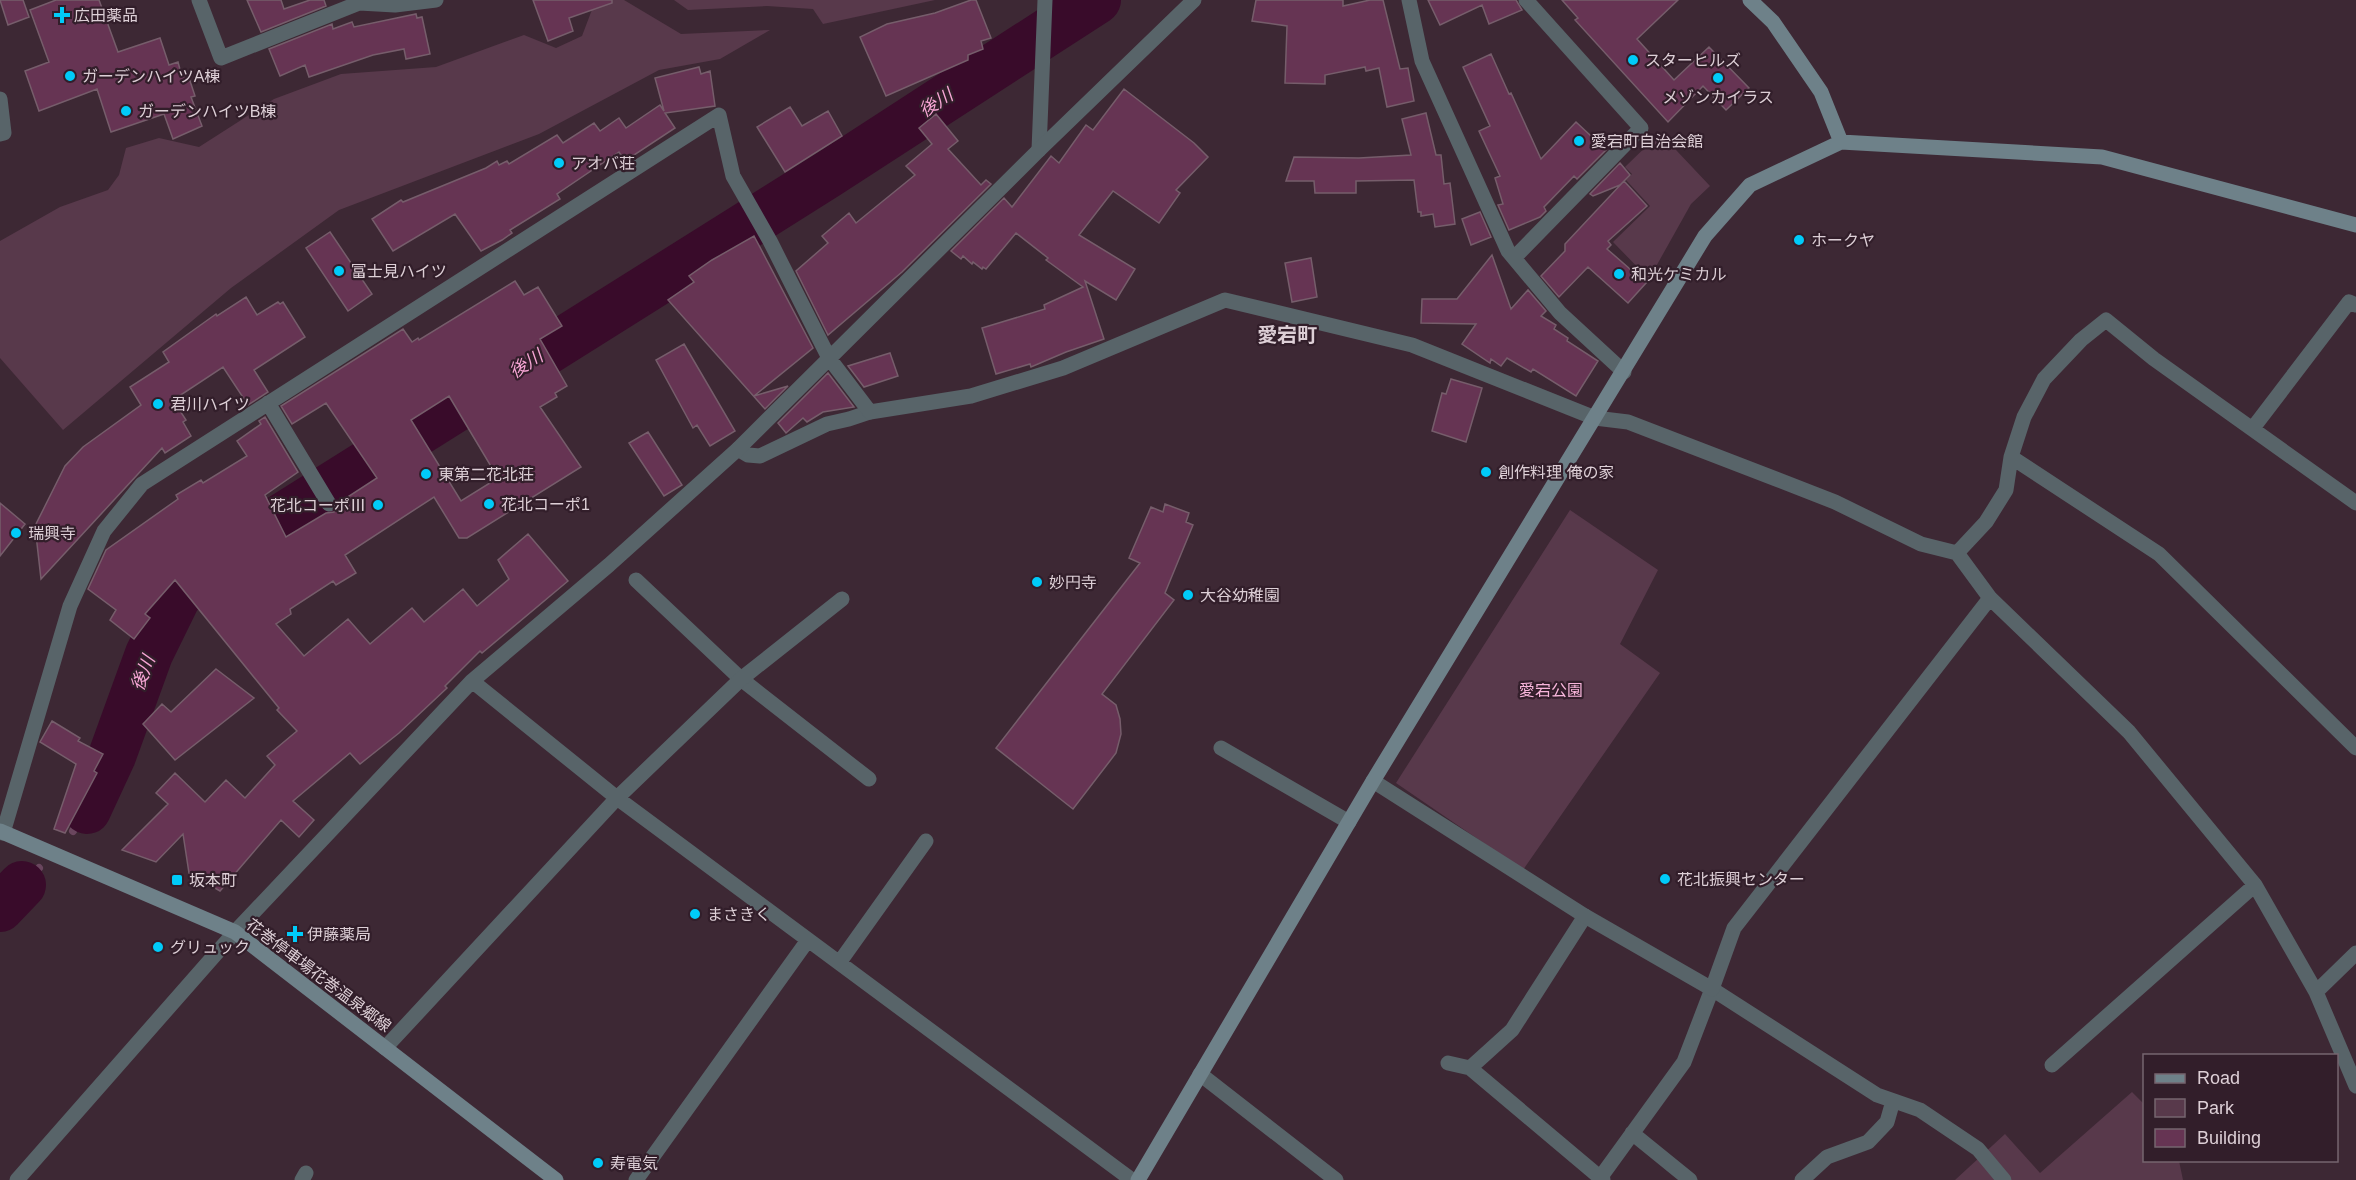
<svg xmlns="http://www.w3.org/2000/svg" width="2356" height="1180" font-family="Helvetica,'Noto Sans JP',sans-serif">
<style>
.green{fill:#58394b}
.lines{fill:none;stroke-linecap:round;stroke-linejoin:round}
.stream{stroke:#6a465e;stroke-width:8}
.river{stroke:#390b2a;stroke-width:48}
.building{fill:#663453;stroke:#765d6b;stroke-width:1.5;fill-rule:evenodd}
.lane{stroke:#586469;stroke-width:15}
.street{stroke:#586469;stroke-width:15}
.secondary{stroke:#6e8189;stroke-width:15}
.poi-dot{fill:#00cbf9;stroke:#321e2a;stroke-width:2}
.labels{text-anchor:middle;stroke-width:4.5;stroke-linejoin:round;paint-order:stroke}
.poi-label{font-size:16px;fill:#ddcfd6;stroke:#321e2a;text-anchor:start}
.park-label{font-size:16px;fill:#f7b5da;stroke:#321e2a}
.street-label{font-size:16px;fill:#ddcfd6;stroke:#321e2a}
.water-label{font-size:18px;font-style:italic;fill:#f7a6d5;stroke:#321e2a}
.quarter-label{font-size:20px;font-weight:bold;fill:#ddcfd6;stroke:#321e2a}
</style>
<rect width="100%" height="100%" fill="#3d2834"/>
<path class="green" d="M 604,0 L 624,0 L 681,34 L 770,30 L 720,59 L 659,70 L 539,134 L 339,210 L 231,288 L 63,430 L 0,358 L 0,241 L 60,207 L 108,190 L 119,175 L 126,148 L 159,138 L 199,147 L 274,99 L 341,74 L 436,67 L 524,35 L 556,48 L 582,36 L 593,7 Z
M 674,0 L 935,0 L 823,24 L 813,9 L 767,6 L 688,10 Z
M 1660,133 L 1710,186 L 1691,204 L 1649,279 L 1613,242 L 1650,206 L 1626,180 L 1632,174 L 1625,167 Z
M 1570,510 L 1658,570 L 1620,644 L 1660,673 L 1523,870 L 1396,783 Z
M 2132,1092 L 2144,1104 L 2144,1160 L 2179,1161 L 2183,1180 L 1955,1180 L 2005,1134 L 2040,1173 Z"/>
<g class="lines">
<path class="stream" d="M 73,831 L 87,810
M 22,885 L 39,868"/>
<path class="river" d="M 87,810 L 112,756 L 149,654 L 177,597 L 200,573 L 230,550 L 827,175 L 1097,0
M 0,908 L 22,885"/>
</g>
<path class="building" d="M 0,0 L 23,0 L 29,17 L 8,25 Z
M 56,0 L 99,0 L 118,52 L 160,38 L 169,65 L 178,62 L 182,77 L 188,75 L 195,96 L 191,97 L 202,126 L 173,139 L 164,114 L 111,132 L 97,89 L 39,111 L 25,71 L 49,62 L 30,10 Z
M 247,0 L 281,0 L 284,9 L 310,0 L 324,0 L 326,6 L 261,32 Z
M 533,0 L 612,0 L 612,3 L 569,18 L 573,31 L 548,41 Z
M 971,0 L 976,0 L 991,38 L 981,41 L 983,49 L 968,55 L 968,60 L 886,96 L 860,37 L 887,24 L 935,13 Z
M 1256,0 L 1343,0 L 1343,6 L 1370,0 L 1383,0 L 1400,69 L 1408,68 L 1414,101 L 1387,107 L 1379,68 L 1366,71 L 1365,67 L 1325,75 L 1325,84 L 1285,83 L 1287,26 L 1252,21 Z
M 1428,0 L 1516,0 L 1522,10 L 1489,24 L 1482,5 L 1440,25 Z
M 1562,0 L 1678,0 L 1637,39 L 1674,80 L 1709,47 L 1749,88 L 1726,110 L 1703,86 L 1668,122 L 1575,20 L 1578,18 Z
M 416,14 L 417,18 L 422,17 L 430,54 L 406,59 L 404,49 L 373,55 L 309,77 L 305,65 L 280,76 L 269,49 L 332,24 L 333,29 L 352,22 L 354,27 Z
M 1491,54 L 1509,94 L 1511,93 L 1541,159 L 1576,122 L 1606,150 L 1577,179 L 1574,176 L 1544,207 L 1546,211 L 1540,217 L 1509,230 L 1498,205 L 1503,204 L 1495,178 L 1500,176 L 1479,131 L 1490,126 L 1463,67 Z
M 699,67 L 701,74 L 710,71 L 715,106 L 665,113 L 675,128 L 625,161 L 619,152 L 557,194 L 560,199 L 510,230 L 512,233 L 502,240 L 481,251 L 455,214 L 393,251 L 372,219 L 401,200 L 403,202 L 486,168 L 497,161 L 499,165 L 507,161 L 509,164 L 557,135 L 563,143 L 594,123 L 600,131 L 619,118 L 626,128 L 660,105 L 664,111 L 655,78 Z
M 1124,89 L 1194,143 L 1208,157 L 1176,190 L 1180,193 L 1159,223 L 1113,191 L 1079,235 L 1135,269 L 1116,300 L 1085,281 L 1104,339 L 1066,352 L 1031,367 L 1030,364 L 996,374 L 982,328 L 1045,309 L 1044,305 L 1083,287 L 1046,260 L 1048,258 L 1016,233 L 986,269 L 983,267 L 982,269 L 973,262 L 972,264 L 963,256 L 961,259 L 951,251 L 1004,198 L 1012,207 L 1051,156 L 1059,163 L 1086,125 L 1093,130 Z
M 790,107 L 802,126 L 828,111 L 842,136 L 785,172 L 757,127 Z
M 1426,113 L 1436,155 L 1441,155 L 1444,184 L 1450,183 L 1455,224 L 1435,227 L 1433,214 L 1421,216 L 1421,212 L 1418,212 L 1414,180 L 1356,181 L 1356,193 L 1315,193 L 1314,181 L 1286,181 L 1294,157 L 1359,158 L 1411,155 L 1402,119 Z
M 936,114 L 958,141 L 948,149 L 981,185 L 986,180 L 991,184 L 902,272 L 828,335 L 796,271 L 828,243 L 822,236 L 849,213 L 856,223 L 915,175 L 906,166 L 932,144 L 919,128 Z
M 1620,163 L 1630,175 L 1620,185 L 1593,196 L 1590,194 Z
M 1624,181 L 1647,206 L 1608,241 L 1611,245 L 1607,249 L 1646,283 L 1628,303 L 1588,267 L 1559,297 L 1541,276 L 1565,251 L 1565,244 Z
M 1480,212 L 1491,237 L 1471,245 L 1462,219 Z
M 330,232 L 372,294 L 348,311 L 306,248 Z
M 754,236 L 813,348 L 754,396 L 788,386 L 765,409 L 668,300 L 694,282 L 689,276 L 712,260 Z
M 1492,255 L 1511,309 L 1528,290 L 1546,311 L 1541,316 L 1556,325 L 1554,329 L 1568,338 L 1567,341 L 1598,361 L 1576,396 L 1533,369 L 1531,372 L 1507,358 L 1501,366 L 1491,359 L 1490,363 L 1462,344 L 1476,324 L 1421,323 L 1422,299 L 1457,299 Z
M 1311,258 L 1317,297 L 1292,302 L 1285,263 Z
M 515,281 L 524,295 L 538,287 L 562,326 L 540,339 L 567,386 L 555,393 L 557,397 L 540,407 L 581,467 L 467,538 L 459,538 L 434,497 L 345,555 L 356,573 L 336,585 L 333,581 L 290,609 L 291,614 L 276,624 L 304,656 L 348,619 L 370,644 L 412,608 L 424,622 L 463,589 L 477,606 L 509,579 L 498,560 L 528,534 L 568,581 L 482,653 L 480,651 L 445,686 L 447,688 L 399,733 L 360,764 L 350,753 L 293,801 L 314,820 L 299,837 L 281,820 L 220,891 L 189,873 L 183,834 L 156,862 L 122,850 L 168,804 L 156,793 L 175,773 L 205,802 L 226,780 L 245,798 L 275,765 L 267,756 L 297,731 L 277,710 L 279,708 L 175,580 L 145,614 L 150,618 L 134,639 L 110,620 L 116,610 L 88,589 L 106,550 L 178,499 L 176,495 L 201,480 L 203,483 L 247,456 L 237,441 L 261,424 L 259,421 L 265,417 L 298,472 L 265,495 L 286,537 L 326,513 L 334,512 L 338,506 L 347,501 L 346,498 L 377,478 L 326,403 L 292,424 L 281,406 L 403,329 L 412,342 L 418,338 L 419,340 ZM 449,396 L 498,478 L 461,501 L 411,420 Z
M 246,297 L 257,315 L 278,302 L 280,304 L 283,302 L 305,337 L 254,370 L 268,392 L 248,405 L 223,367 L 173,400 L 186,420 L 183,422 L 191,436 L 165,453 L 162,448 L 41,579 L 35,526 L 65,466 L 83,447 L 141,405 L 130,387 L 169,362 L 163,352 L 216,314 L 217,316 Z
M 684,344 L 735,431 L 710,446 L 697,425 L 693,428 L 656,360 Z
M 890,353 L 898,376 L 864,387 L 848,366 Z
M 828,373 L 854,407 L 823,412 L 807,422 L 803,418 L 786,433 L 778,423 Z
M 1451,379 L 1482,388 L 1466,442 L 1432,431 L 1442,393 L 1446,394 Z
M 648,432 L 682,485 L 664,496 L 629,443 Z
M 0,503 L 25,524 L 0,556 Z
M 1165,504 L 1189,513 L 1186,522 L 1193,525 L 1165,593 L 1174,600 L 1102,694 L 1116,705 L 1120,719 L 1121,734 L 1116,753 L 1073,809 L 996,748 L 1140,563 L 1129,558 L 1151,507 L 1163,512 Z
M 216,669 L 254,698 L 175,760 L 143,724 L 162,704 L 171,712 Z
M 52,721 L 80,738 L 78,741 L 103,754 L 94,771 L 97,773 L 65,833 L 54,829 L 76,764 L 40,742 Z"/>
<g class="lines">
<path class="lane" d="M 1039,150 L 1045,0
M 738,449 L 748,455 L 760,456 L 827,424 L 849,419 L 870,412
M 636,580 L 741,679 L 869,779
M 1221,748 L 1349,822
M 1448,1063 L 1470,1068 L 1512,1030 L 1585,916
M 1470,1068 L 1603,1180
M 1632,1133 L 1690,1180
M 1600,1178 L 1684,1062 L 1712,989 L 1877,1095 L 1920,1110 L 1978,1149 L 2004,1180
M 1802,1180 L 1827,1157 L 1868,1142 L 1887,1122 L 1893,1101"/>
<path class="street" d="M 199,0 L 221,58 L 359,3 L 395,5 L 436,0
M 1409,0 L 1422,61 L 1508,251 L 1560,313 L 1624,372
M 0,99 L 4,133 L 0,134
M 1514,258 L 1641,128 L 1526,0
M 268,403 L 329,504
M 2253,428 L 2349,302 L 2356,305
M 2011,457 L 2159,554 L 2356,748
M 1957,553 L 1986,522 L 2006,490 L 2011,457 L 2024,417 L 2044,379 L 2081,340 L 2106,320 L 2154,359 L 2356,503
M 472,681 L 617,798 L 1132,1180
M 1373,781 L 1585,916 L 1712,989 L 1734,928 L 1990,598
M 3,833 L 70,606 L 104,531 L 142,484 L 719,115 L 733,176 L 770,241 L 829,358 L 870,412 L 971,396 L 1063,368 L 1225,300 L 1412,345 L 1595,418 L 1628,422 L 1776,479 L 1835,502 L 1921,544 L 1957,553 L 1990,598 L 2129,732 L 2255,885 L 2316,992 L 2356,1086
M 839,963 L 926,841
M 2316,992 L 2356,953
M 385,1048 L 617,798 L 741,679 L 842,599
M 2052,1065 L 2255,885
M 1200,1074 L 1336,1180
M 17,1180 L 235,932 L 472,681 L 609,565 L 738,449 L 1039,150 L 1194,0
M 302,1180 L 306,1173
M 636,1180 L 808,940"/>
<path class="secondary" d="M 1750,0 L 1773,22 L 1821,92 L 1841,142
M 0,831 L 235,932 L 556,1180
M 1138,1180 L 1373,781 L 1705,236 L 1750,185 L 1841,142 L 2102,157 L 2356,225"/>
</g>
<g class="poi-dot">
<path d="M59 6h6v6h6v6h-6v6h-6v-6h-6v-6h6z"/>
<circle cx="1633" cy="60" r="6"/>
<circle cx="70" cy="76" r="6"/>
<circle cx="1718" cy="78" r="6"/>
<circle cx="126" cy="111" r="6"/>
<circle cx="1579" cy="141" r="6"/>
<circle cx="559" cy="163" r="6"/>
<circle cx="1799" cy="240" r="6"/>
<circle cx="339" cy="271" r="6"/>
<circle cx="1619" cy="274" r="6"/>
<circle cx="158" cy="404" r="6"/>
<circle cx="1486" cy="472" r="6"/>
<circle cx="426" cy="474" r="6"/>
<circle cx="489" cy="504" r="6"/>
<circle cx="378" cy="505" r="6"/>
<circle cx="16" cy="533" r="6"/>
<circle cx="1037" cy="582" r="6"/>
<circle cx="1188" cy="595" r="6"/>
<circle cx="1665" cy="879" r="6"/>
<rect x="171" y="874" width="12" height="12" rx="3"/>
<circle cx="695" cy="914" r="6"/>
<path d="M292 925h6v6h6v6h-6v6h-6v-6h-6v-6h6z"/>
<circle cx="158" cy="947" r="6"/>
<circle cx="598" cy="1163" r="6"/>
</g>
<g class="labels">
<g class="poi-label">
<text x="74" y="21">広田薬品</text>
<text x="1645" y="66">スターヒルズ</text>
<text x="82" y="82">ガーデンハイツA棟</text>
<text x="1718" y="103" text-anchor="middle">メゾンカイラス</text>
<text x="138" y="117">ガーデンハイツB棟</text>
<text x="1591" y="147">愛宕町自治会館</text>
<text x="571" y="169">アオバ荘</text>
<text x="1811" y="246">ホークヤ</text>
<text x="351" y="277">富士見ハイツ</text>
<text x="1631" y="280">和光ケミカル</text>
<text x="170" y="410">君川ハイツ</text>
<text x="1498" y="478">創作料理 俺の家</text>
<text x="438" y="480">東第二花北荘</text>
<text x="501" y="510">花北コーポ1</text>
<text x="366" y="511" text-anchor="end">花北コーポⅢ</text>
<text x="28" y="539">瑞興寺</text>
<text x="1049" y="588">妙円寺</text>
<text x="1200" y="601">大谷幼稚園</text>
<text x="1677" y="885">花北振興センター</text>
<text x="189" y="886">坂本町</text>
<text x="707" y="920">まさきく</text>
<text x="307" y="940">伊藤薬局</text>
<text x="170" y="953">グリュック</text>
<text x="610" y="1169">寿電気</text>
</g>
<g class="park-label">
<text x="1551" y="696">愛宕公園</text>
</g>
<g class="street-label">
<text transform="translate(319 975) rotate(37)" y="6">花巻停車場花巻温泉郷線</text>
</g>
<g class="water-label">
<text transform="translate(936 103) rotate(-33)" y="6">後川</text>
<text transform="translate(526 364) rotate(-33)" y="6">後川</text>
<text transform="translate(143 673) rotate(-69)" y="6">後川</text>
</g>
<g class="quarter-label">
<text x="1287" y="342">愛宕町</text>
</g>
</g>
<rect x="2143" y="1054" width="195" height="108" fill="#321e2a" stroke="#76656f" stroke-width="1.5"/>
<rect x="2155" y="1074" width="30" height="9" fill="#6e8189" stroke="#76656f" stroke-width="1.5"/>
<text x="2197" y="1084" font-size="18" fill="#ddcfd6">Road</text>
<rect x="2155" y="1099" width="30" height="18" fill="#58394b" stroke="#76656f" stroke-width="1.5"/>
<text x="2197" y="1114" font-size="18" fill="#ddcfd6">Park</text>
<rect x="2155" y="1129" width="30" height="18" fill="#663453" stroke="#76656f" stroke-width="1.5"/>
<text x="2197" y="1144" font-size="18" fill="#ddcfd6">Building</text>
</svg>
